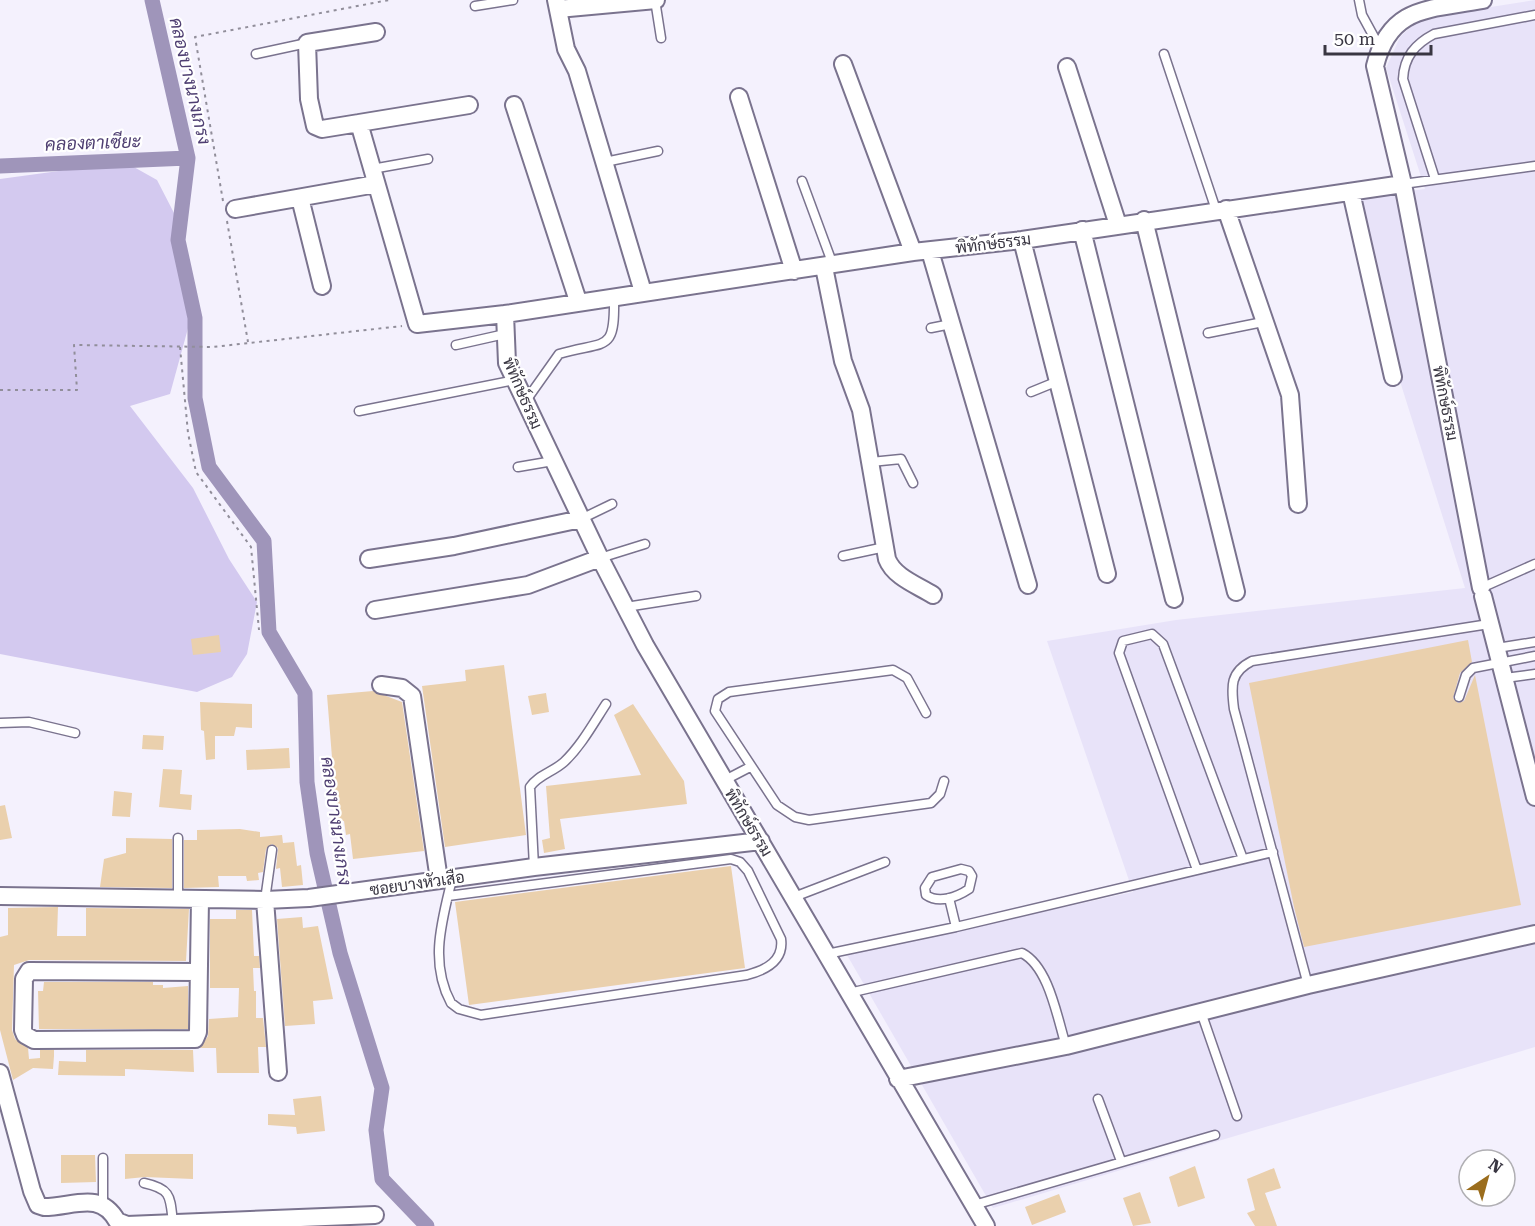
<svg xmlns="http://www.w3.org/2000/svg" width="1535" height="1226" font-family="'Roboto Serif',Sarabun,serif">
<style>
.built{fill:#e8e3f9}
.green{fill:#d3c9ef}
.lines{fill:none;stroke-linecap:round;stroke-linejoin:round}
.canal{stroke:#9f95ba;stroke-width:15}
.building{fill:#ead0ad}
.service-casing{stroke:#7a738e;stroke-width:11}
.minor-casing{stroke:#7a738e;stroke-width:20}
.path{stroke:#918e9a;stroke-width:2;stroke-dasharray:3 4.5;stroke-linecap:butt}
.service{stroke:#fff;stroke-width:8}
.minor{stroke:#fff;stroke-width:16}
.labels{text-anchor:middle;stroke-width:4.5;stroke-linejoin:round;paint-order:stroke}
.street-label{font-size:16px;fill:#393642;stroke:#fff}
.water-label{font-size:18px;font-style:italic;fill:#4f3f72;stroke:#fff}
</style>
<rect width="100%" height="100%" fill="#f4f1fd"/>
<path class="built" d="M 1535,0 L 1535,1047 L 993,1208 L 847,955 L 1133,892 L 1047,641 L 1176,620 L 1465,588 L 1343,200 L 1425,189 L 1386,68 L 1400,37 L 1420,18 Z"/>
<path class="green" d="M 125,162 L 157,180 L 174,213 L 190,262 L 193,310 L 170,394 L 130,406 L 193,488 L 229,559 L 257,602 L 247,654 L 232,677 L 197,692 L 0,654 L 0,179 Z"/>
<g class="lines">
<path class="canal" d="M 152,0 L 188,158 L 178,240 L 195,318 L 195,398 L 209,467 L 264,541 L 269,632 L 305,693 L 307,782 L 317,853 L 340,953 L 382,1088 L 376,1130 L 382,1179 L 427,1226
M 0,166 L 188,158"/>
</g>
<path class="building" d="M 219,635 L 221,652 L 193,655 L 191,639 Z
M 1468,640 L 1472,662 L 1460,673 L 1453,698 L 1458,703 L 1464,701 L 1475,675 L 1521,905 L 1304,947 L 1294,907 L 1249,683 Z
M 504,665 L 526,835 L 445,847 L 422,686 L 466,681 L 465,670 Z
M 373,691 L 402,702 L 424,851 L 353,859 L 350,834 L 346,835 L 344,821 L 337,820 L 327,695 Z
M 546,693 L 549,712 L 532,715 L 528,696 Z
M 200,702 L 252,704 L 252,728 L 236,727 L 234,736 L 215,736 L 215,759 L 206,760 L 204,731 L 201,730 Z
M 633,704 L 684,781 L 687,804 L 560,819 L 565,849 L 544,853 L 542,840 L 550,838 L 546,786 L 641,775 L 614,715 Z
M 143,735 L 164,736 L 163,750 L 142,749 Z
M 289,748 L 290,768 L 247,770 L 246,750 Z
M 163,769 L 182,770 L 180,794 L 192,795 L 191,810 L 159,807 Z
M 114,791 L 132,793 L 130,817 L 112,816 Z
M 5,805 L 12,838 L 0,840 L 0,806 Z
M 240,829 L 260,832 L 260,837 L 282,835 L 283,843 L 294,842 L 297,866 L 301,865 L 303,885 L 282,887 L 280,868 L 276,869 L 278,848 L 272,844 L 266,849 L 263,872 L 258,873 L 259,880 L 247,881 L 246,876 L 218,876 L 219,887 L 184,888 L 184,840 L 197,840 L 197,830 Z
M 126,838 L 172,839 L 172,888 L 100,887 L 104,859 L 126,853 Z
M 731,866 L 745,968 L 469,1005 L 455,902 Z
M 58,907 L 57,936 L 86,936 L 86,908 L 189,909 L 186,961 L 29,960 L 14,965 L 12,1030 L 15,1039 L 28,1048 L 29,1059 L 40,1058 L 40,1050 L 54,1050 L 54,1056 L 53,1069 L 33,1068 L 13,1080 L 0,1030 L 0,937 L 8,935 L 8,908 Z
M 236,910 L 252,910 L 254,956 L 259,956 L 260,968 L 253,968 L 254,991 L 256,991 L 256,1018 L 263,1018 L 266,1047 L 258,1047 L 259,1073 L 217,1073 L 216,1048 L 200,1048 L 208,1036 L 209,1019 L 238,1017 L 239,988 L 210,988 L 210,919 L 236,919 Z
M 302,917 L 303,928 L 318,926 L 333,999 L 313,1001 L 315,1024 L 285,1026 L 277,919 Z
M 44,982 L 153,982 L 153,985 L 163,985 L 163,988 L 188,986 L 188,1029 L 39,1029 L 38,991 L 43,991 Z
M 86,1050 L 193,1050 L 194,1072 L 125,1069 L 125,1076 L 58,1075 L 59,1061 L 86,1062 Z
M 321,1096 L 325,1131 L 297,1134 L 296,1127 L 268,1125 L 268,1114 L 295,1115 L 293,1099 Z
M 125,1154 L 193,1154 L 193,1179 L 145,1177 L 125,1179 Z
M 61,1155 L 95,1155 L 96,1182 L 61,1183 Z
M 1195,1166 L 1205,1198 L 1178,1207 L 1169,1177 Z
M 1274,1168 L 1281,1188 L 1265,1193 L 1277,1226 L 1255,1226 L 1247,1213 L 1255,1210 L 1247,1179 Z
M 1140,1192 L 1151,1223 L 1133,1226 L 1123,1198 Z
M 1059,1194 L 1066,1212 L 1032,1225 L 1025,1207 Z"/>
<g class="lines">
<g class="service-casing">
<path id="service" d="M 655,0 L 661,38
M 1359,0 L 1362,15 L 1380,48
M 475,6 L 513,0
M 256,54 L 307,43
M 1164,54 L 1216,210
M 605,162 L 658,151
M 372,169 L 428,159
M 1435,179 L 1403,79 C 1404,57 1415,44 1434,34 L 1535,15
M 802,181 L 833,265
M 1403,184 L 1535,166
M 931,328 L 951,324
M 1208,333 L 1263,322
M 456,345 L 505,334
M 1031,392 L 1058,381
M 525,402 L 559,354 C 607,340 615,354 614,297
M 359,411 L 515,380
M 871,462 L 901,459 L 913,483
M 518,467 L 553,461
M 581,519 L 612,504
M 843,556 L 885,547
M 600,558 L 645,544
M 1481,588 L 1535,564
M 626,607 L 696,596
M 1497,648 L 1535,642
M 1505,678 L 1535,674
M 1459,697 L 1466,675 L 1473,668 L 1535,656
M 926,713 L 907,678 L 893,670 L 729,692 L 718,699 L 715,711 L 777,805 L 795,817 L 809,820 L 931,803 L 940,794 L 944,781
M 0,723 L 29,722 L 75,733
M 725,780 L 750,767
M 178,838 L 178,899
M 534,867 L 530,787 C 538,775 553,772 564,762 C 581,746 593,724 606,704
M 961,869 L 969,871 L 972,876 L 969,889 C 957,897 939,904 926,895 L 925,888 L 932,877 Z
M 1197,870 L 1119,653 L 1123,641 L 1152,634 L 1163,644 L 1243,859
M 448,896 L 731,859 L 740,862 L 748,871 L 781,939 C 784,961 766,970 747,975 L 481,1015 L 459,1009 L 451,1003 C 429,962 442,921 452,879
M 794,897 L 885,862
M 949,898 L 956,927
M 265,900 L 272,850
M 827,954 L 956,927 L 1273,852
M 1308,985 L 1234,709 C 1231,686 1230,672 1252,661 L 1489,624
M 849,993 L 1022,953 C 1049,967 1057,1017 1066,1046
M 1201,1012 L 1237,1116
M 1098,1099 L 1121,1161
M 103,1158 L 103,1204
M 144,1183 C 172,1189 170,1197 173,1223
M 974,1205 L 1215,1135"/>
</g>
<g class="minor-casing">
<path id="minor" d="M 556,0 L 566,49 L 577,71 L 643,292
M 558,9 L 656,0
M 843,64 L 913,252
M 1067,67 L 1118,225
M 739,97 L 794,271
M 469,105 L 359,123 L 417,324 L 505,314
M 514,105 L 578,301
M 359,123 L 322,129 L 315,126 L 309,99 L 307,43 L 376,32
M 1403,184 L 1481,588
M 1351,192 L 1393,377
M 300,198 L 322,286
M 235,209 L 376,184
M 1226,209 L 1290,395 L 1298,504
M 1144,220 L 1236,592
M 1082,230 L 1174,599
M 1022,240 L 1107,574
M 930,251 L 1028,585
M 824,267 L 843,361 L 861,410 L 887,559 C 894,577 917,585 933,595
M 369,559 L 454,546 L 581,519
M 1483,596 L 1535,797
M 375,610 L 528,585 L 600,558
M 381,685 L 402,688 L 412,696 L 439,880
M 0,896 L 265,900 L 309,898 L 534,867 L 761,841
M 265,900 L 278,1072
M 198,972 L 29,971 L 24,979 L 23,1030 L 25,1035 L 34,1040 L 195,1039 L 198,1032 L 200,899
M 0,1073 L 32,1191 L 38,1205 L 44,1207 C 73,1207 100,1190 117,1221 L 127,1225 L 375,1215
M 898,1079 L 1066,1046 L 1308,985 L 1535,934
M 986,1226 L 645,645 L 600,558 L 507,363 L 505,314 L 913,252 L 1022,240 L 1403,184 L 1375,66 C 1390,5 1430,10 1483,0"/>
</g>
<path class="path" d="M 223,201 L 195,37 L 389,0
M 227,221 L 248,342
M 180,347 L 188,433 L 196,472 L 251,547 L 259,630
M 0,390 L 77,390 L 74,345 L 213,347 L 402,326"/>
<use href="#service" class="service"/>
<use href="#minor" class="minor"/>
</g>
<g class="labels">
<g class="street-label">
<text transform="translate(993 243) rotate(-7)" y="6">พิทักษ์ธรรม</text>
<text transform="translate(523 393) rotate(67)" y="6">พิทักษ์ธรรม</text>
<text transform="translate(1446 403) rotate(79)" y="6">พิทักษ์ธรรม</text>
<text transform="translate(749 822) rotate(59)" y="6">พิทักษ์ธรรม</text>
<text transform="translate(417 883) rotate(-8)" y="6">ซอยบางหัวเสือ</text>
</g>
<g class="water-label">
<text transform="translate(190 81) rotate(77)" y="6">คลองบางนางเกรง</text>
<text transform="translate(93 143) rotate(-2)" y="6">คลองตาเซียะ</text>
<text transform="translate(336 821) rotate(82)" y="6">คลองบางนางเกรง</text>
</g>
</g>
<g transform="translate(1487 1178) rotate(36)"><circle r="28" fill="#ffffff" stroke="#b0afb3" stroke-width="1.5"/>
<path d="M0-4.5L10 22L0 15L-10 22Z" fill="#9b6d1d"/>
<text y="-9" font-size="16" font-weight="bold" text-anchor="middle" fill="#393642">N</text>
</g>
<path d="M1325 45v9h106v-9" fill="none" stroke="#393642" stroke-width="3"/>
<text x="1334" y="45" font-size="18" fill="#393642" stroke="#ffffff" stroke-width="4.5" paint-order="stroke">50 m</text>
</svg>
